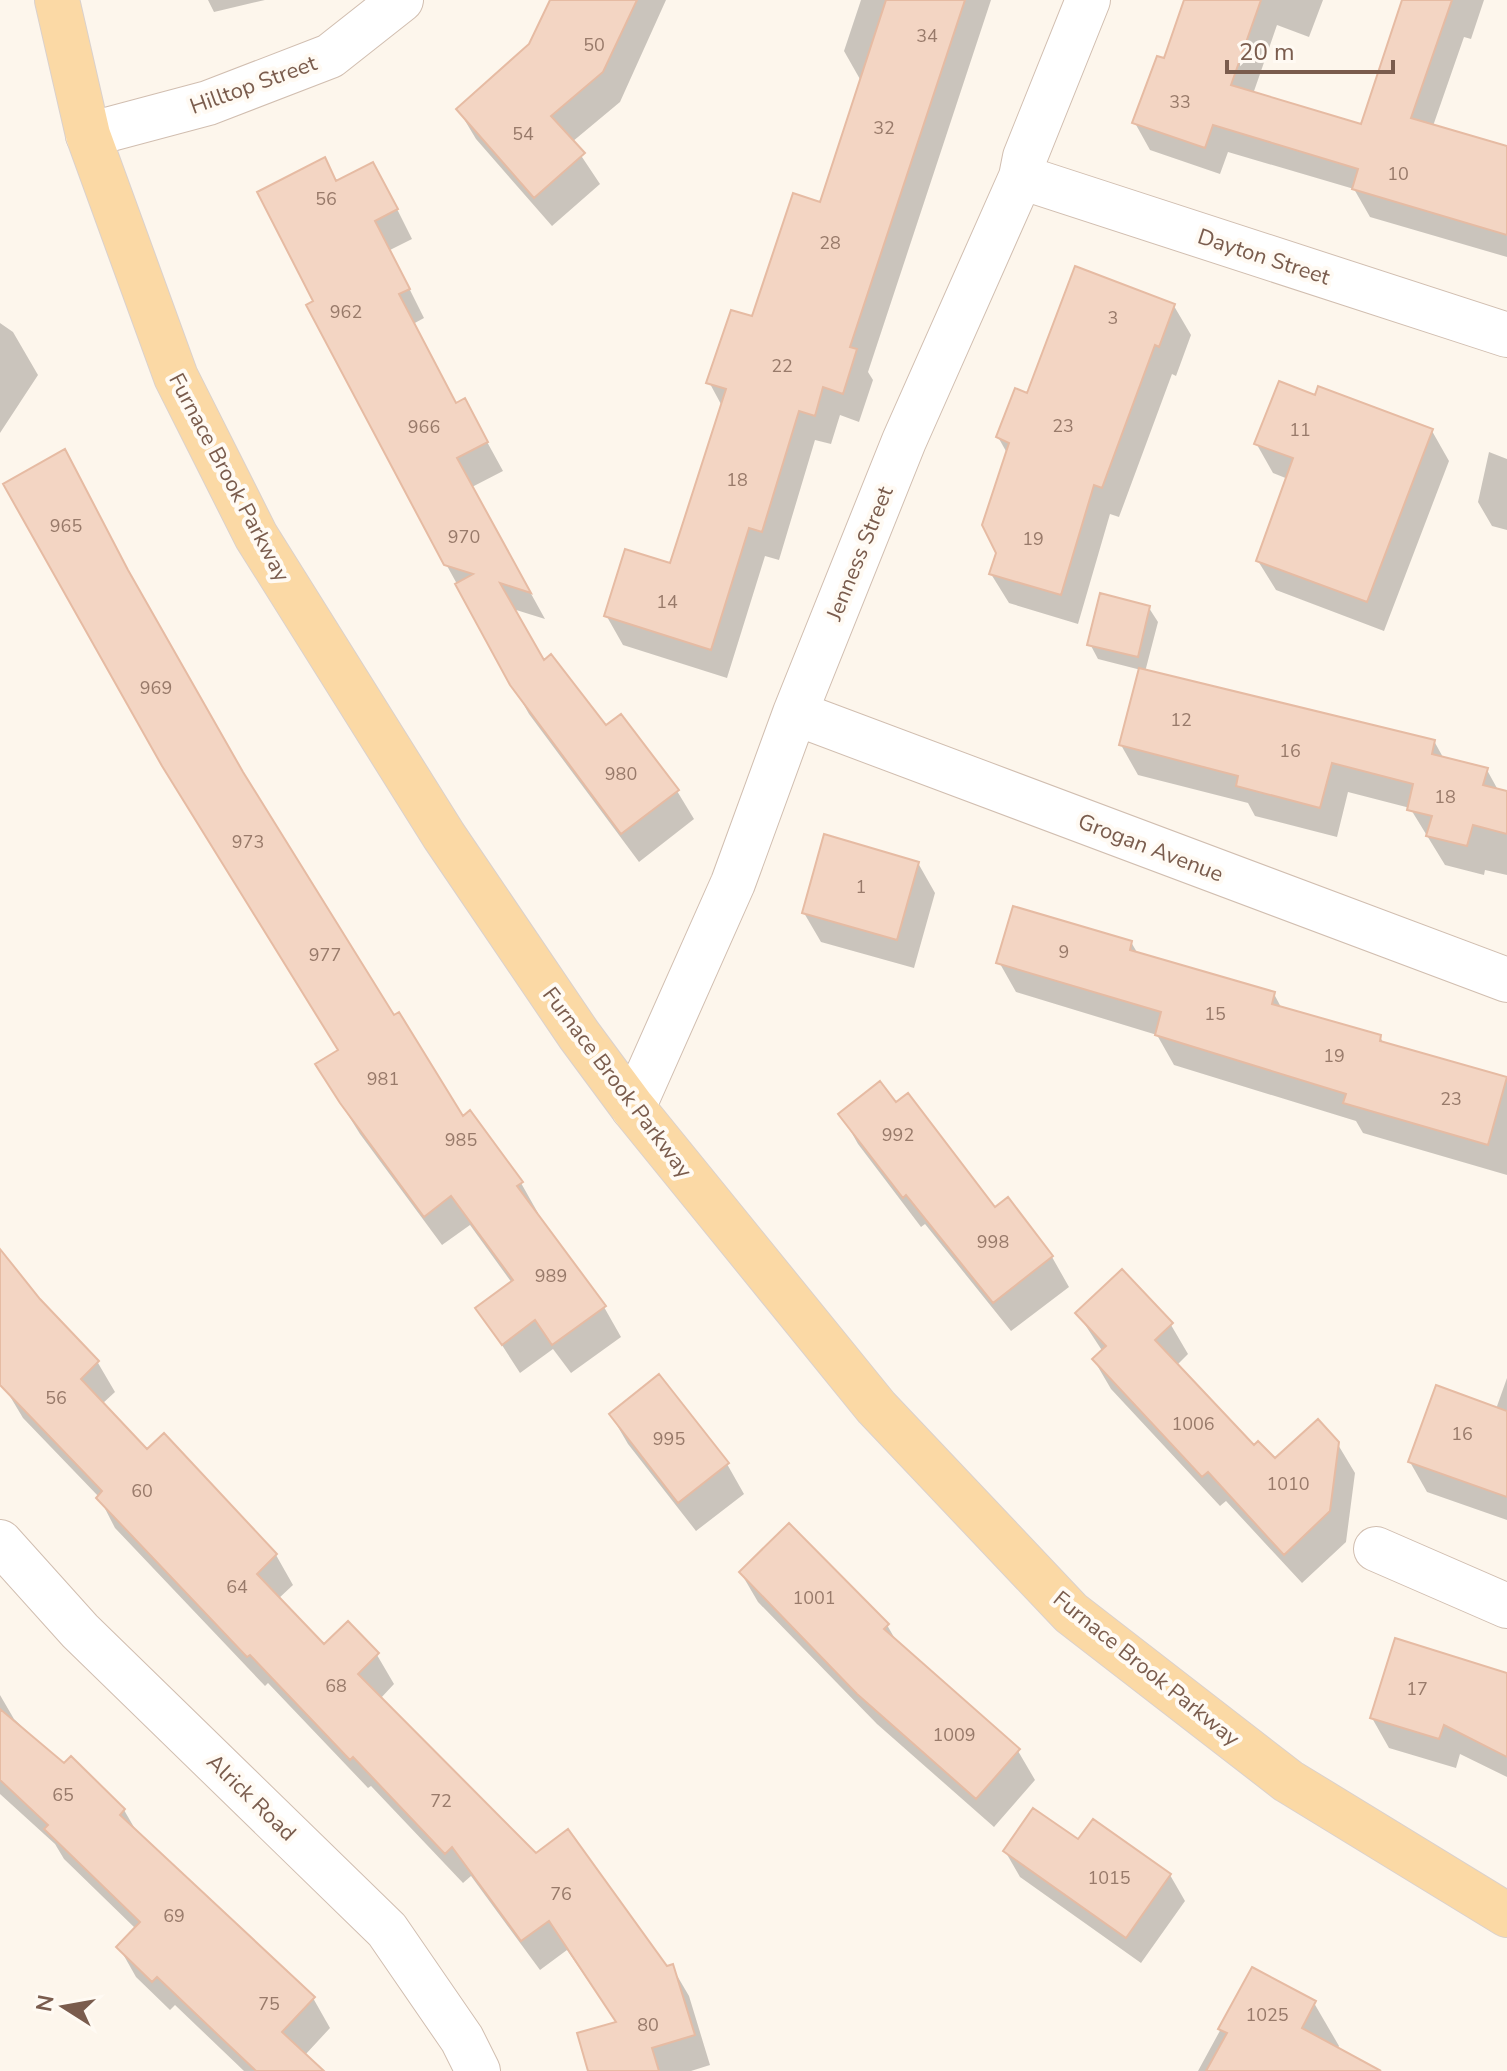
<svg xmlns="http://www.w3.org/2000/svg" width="1507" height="2071" font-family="'Nunito Sans',sans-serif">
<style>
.shadow{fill:#0003}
.building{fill:#f3d5c3;stroke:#e6bba3;stroke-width:2}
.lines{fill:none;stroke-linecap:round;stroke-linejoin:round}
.minor-casing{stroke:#d1beb0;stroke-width:46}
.major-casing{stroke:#dad1cd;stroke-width:46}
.minor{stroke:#fff;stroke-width:44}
.major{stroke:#fbd9a5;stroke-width:44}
.labels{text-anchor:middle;stroke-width:8;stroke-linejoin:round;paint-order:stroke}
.number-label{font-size:18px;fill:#987a6a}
.street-label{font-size:22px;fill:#7a5c4d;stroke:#fffaf3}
</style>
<rect width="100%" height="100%" fill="#fdf6ec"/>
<path class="shadow" d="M 208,0 L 265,0 L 214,12 Z
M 552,0 L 666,0 L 620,102 L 572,142 L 600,184 L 552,226 L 476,139 L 458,109 L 531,45 Z
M 861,0 L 991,0 L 868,372 L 873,380 L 859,422 L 840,415 L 831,444 L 815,440 L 779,560 L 765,556 L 727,678 L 623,645 L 606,615 L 671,565 L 722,406 L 709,382 L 754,319 L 822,205 L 861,81 L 844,51 Z
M 1186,0 L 1323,0 L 1309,37 L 1277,25 L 1253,94 L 1362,127 L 1410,0 L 1484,0 L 1471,39 L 1464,37 L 1433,126 L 1507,148 L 1507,257 L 1370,217 L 1354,189 L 1228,152 L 1220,174 L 1150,150 L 1135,123 L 1165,61 Z
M 324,160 L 337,183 L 389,193 L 412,239 L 390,250 L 424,318 L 413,324 L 456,405 L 480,429 L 503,471 L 472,487 L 545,619 L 513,609 L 543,663 L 606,728 L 677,791 L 694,819 L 639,862 L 529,714 L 512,684 L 446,564 L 316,302 Z
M 1174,306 L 1191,335 L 1176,376 L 1172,374 L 1119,517 L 1110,514 L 1078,624 L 1009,603 L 991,574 L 998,553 L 1007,453 L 998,437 L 1028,395 Z
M 0,323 L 13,332 L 38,375 L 0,433 Z
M 1316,397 L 1432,431 L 1449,461 L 1384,631 L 1276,590 L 1258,561 L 1288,479 L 1273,473 L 1256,443 Z
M 1489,452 L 1507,459 L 1507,530 L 1492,526 L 1478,502 Z
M 144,603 L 244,778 L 393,1018 L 462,1118 L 470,1113 L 521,1183 L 538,1213 L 536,1215 L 604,1307 L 621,1337 L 571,1373 L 553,1349 L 520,1373 L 478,1308 L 512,1283 L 470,1225 L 442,1245 L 360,1134 L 335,1094 L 340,1051 Z
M 1149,608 L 1158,622 L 1145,672 L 1434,741 L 1444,759 L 1487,770 L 1498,790 L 1507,793 L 1507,875 L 1485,870 L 1484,875 L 1445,865 L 1410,808 L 1348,792 L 1337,837 L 1255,816 L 1248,803 L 1138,775 L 1121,745 L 1141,670 L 1098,659 L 1090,644 Z
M 918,863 L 935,893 L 914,968 L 821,942 L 804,913 Z
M 1131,942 L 1138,954 L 1274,994 L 1282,1009 L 1380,1037 L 1384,1044 L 1507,1079 L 1507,1175 L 1363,1133 L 1356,1121 L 1174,1065 L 1157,1035 L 1016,992 L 999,962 Z
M 896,1105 L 995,1210 L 1008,1200 L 1052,1257 L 1069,1287 L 1011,1331 L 925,1224 L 921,1227 L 858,1144 L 841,1114 Z
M 0,1252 L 38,1301 L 98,1363 L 115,1392 L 102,1404 L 147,1452 L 164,1435 L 276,1555 L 293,1585 L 278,1599 L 324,1647 L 377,1655 L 394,1684 L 380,1699 L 536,1855 L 666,1968 L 672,1967 L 689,1996 L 710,2065 L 691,2071 L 591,2071 L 617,2023 L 567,1950 L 540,1970 L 471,1876 L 463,1883 L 371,1786 L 368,1788 L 268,1683 L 265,1686 L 115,1528 L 99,1497 L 23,1418 L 5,1388 L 0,1373 Z
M 1078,1314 L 1171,1325 L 1188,1354 L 1176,1366 L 1254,1448 L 1274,1461 L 1337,1443 L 1355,1473 L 1346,1542 L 1302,1583 L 1226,1501 L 1220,1506 L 1111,1389 L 1094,1360 L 1103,1352 Z
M 1507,1378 L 1507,1520 L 1427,1492 L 1410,1462 L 1496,1409 Z
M 611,1415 L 727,1464 L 744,1494 L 696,1531 L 628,1444 Z
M 741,1573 L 887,1625 L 898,1644 L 1018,1751 L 1035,1780 L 994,1827 L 877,1724 L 758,1602 Z
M 1507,1675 L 1507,1777 L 1460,1754 L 1456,1768 L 1389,1748 L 1372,1718 Z
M 0,1695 L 14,1719 L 64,1766 L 124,1810 L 138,1834 L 313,1998 L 330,2028 L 305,2055 L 321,2071 L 244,2071 L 175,2005 L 170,2010 L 136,1977 L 119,1947 L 136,1929 L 64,1859 L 55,1844 L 0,1794 Z
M 1005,1851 L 1170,1875 L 1185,1901 L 1141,1963 L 1020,1877 Z
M 1253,1970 L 1314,2003 L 1339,2046 L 1337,2050 L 1377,2071 L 1198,2071 Z"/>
<path class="building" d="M 550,0 L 637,0 L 603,72 L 551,116 L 585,153 L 534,198 L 456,109 L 529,44 Z
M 886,0 L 965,0 L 850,347 L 857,349 L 843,394 L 823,387 L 815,416 L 799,411 L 762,532 L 749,528 L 711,650 L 604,616 L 625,549 L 670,563 L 726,389 L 706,383 L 731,310 L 752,316 L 793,193 L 820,202 Z
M 1184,0 L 1261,0 L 1231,85 L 1361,124 L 1402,0 L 1452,0 L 1411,118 L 1507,146 L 1507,235 L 1352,189 L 1358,169 L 1213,125 L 1205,148 L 1132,123 L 1157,56 L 1164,58 Z
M 325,157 L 336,181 L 373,162 L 398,209 L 375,221 L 410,289 L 399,294 L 456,403 L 465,398 L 488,442 L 457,458 L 531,593 L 500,583 L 544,660 L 551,654 L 606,725 L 621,714 L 679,790 L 621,834 L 510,685 L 455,584 L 473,574 L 444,565 L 306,305 L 313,301 L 257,192 Z
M 1075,266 L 1175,304 L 1159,347 L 1155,345 L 1102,488 L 1094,485 L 1061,595 L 989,574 L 996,553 L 982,525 L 1009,443 L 996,437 L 1015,388 L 1027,393 Z
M 1279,381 L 1315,395 L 1318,386 L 1433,429 L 1367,602 L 1256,561 L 1293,458 L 1254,444 Z
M 65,449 L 128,570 L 243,772 L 394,1015 L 399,1012 L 463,1116 L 470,1110 L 523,1182 L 517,1186 L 606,1306 L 552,1345 L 535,1320 L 502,1345 L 475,1308 L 513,1280 L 451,1196 L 424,1217 L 340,1103 L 315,1064 L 338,1050 L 162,766 L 3,484 Z
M 1100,593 L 1150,606 L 1138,657 L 1087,645 Z
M 1139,668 L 1435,740 L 1432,754 L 1488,768 L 1483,785 L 1507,791 L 1507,834 L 1473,825 L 1467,846 L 1426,836 L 1432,816 L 1407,810 L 1413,784 L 1332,763 L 1320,808 L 1236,786 L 1238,776 L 1119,745 Z
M 824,834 L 919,862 L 897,940 L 802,913 Z
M 1013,906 L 1132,941 L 1130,950 L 1275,992 L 1272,1004 L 1381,1035 L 1380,1041 L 1507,1077 L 1488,1145 L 1343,1103 L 1346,1094 L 1155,1035 L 1161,1012 L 996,963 Z
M 880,1081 L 896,1102 L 908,1093 L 995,1207 L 1008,1197 L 1053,1256 L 993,1303 L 906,1195 L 903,1198 L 838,1114 Z
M 0,1249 L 40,1299 L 99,1361 L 81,1379 L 147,1449 L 164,1433 L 277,1554 L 257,1574 L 324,1644 L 348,1621 L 379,1653 L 358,1674 L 536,1853 L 568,1829 L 667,1966 L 673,1964 L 695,2035 L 652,2048 L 659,2071 L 588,2071 L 577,2033 L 616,2022 L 549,1921 L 521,1941 L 452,1847 L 445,1854 L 353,1757 L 350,1760 L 250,1655 L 247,1657 L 96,1498 L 102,1491 L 0,1385 Z
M 1122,1269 L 1173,1323 L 1155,1340 L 1254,1445 L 1258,1441 L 1275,1458 L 1318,1419 L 1339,1442 L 1330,1511 L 1284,1555 L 1208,1472 L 1202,1477 L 1092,1359 L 1106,1346 L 1075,1313 Z
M 659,1374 L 729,1463 L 678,1503 L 609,1414 Z
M 1436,1385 L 1507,1411 L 1507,1497 L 1408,1462 Z
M 789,1523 L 889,1624 L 884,1629 L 1020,1749 L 976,1799 L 857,1694 L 739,1572 Z
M 1395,1638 L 1507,1673 L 1507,1757 L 1444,1725 L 1439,1739 L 1370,1718 Z
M 0,1709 L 64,1763 L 71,1756 L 125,1809 L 120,1815 L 315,1997 L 282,2032 L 324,2071 L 256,2071 L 157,1977 L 152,1982 L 116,1947 L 140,1922 L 44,1829 L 48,1825 L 0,1780 Z
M 1033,1808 L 1078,1839 L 1093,1819 L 1171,1874 L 1126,1938 L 1003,1851 Z
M 1252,1967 L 1316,2001 L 1302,2028 L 1381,2071 L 1206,2071 L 1227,2033 L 1218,2029 Z"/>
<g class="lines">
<g class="minor-casing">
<path id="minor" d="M 88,135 L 208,103 L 330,56 L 401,0
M 1021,177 L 1507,335
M 795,713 L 1507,980
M 633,1108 L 733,883 L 795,713 L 904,441 L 1021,177 L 1025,157 L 1088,0
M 0,1542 L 80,1631 L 387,1930 L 462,2039 L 478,2071
M 1376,1549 L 1507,1606"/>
</g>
<g class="major-casing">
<path id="major" d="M 57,0 L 88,135 L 176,377 L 256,536 L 444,836 L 579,1035 L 633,1108 L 876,1407 L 1071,1613 L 1288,1781 L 1507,1915"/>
</g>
<use href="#minor" class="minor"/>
<use href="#major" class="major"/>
</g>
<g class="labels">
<g class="number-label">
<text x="927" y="42">34</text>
<text x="594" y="51">50</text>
<text x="1180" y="108">33</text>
<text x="884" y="134">32</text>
<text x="523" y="140">54</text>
<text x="1398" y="180">10</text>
<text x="326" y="205">56</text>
<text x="830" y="249">28</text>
<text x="346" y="318">962</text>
<text x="1113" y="324">3</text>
<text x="782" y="372">22</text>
<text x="1063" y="432">23</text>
<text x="424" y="433">966</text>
<text x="1300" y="436">11</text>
<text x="737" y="486">18</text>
<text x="66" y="532">965</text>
<text x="464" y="543">970</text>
<text x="1033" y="545">19</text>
<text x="667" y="608">14</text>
<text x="156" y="694">969</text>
<text x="1181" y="726">12</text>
<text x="1290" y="757">16</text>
<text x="621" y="780">980</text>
<text x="1445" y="803">18</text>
<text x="248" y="848">973</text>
<text x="861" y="893">1</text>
<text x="1064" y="958">9</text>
<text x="325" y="961">977</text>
<text x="1215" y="1020">15</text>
<text x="1334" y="1062">19</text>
<text x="383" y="1085">981</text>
<text x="1451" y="1105">23</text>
<text x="898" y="1141">992</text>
<text x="461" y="1146">985</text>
<text x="993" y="1248">998</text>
<text x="551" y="1282">989</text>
<text x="56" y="1404">56</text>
<text x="1193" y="1430">1006</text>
<text x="1462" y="1440">16</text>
<text x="669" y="1445">995</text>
<text x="1288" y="1490">1010</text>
<text x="142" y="1497">60</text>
<text x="237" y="1593">64</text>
<text x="814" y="1604">1001</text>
<text x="336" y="1692">68</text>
<text x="1417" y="1695">17</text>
<text x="954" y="1741">1009</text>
<text x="63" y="1801">65</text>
<text x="441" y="1807">72</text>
<text x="1109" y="1884">1015</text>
<text x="561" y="1900">76</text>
<text x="174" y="1922">69</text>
<text x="269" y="2010">75</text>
<text x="1267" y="2021">1025</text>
<text x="648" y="2031">80</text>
</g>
<g class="street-label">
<text transform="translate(253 84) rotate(-20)" y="8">Hilltop Street</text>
<text transform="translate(1264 256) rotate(18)" y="8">Dayton Street</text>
<text transform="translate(230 477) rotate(62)" y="8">Furnace Brook Parkway</text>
<text transform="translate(859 553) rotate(-68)" y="8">Jenness Street</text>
<text transform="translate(1151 847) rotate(21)" y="8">Grogan Avenue</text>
<text transform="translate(618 1082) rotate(53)" y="8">Furnace Brook Parkway</text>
<text transform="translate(1147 1668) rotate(39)" y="8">Furnace Brook Parkway</text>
<text transform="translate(252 1797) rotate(44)" y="8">Alrick Road</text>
</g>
</g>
<g transform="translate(64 2007) rotate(281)" stroke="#fffaf3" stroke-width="6" paint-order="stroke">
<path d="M0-6L14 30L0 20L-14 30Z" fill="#7a5c4d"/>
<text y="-12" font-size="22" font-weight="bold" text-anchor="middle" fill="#7a5c4d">N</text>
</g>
<path d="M1227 60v12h166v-12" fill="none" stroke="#7a5c4d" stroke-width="4"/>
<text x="1239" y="60" font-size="24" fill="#7a5c4d" stroke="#fffaf3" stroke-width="6" paint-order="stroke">20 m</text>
</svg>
